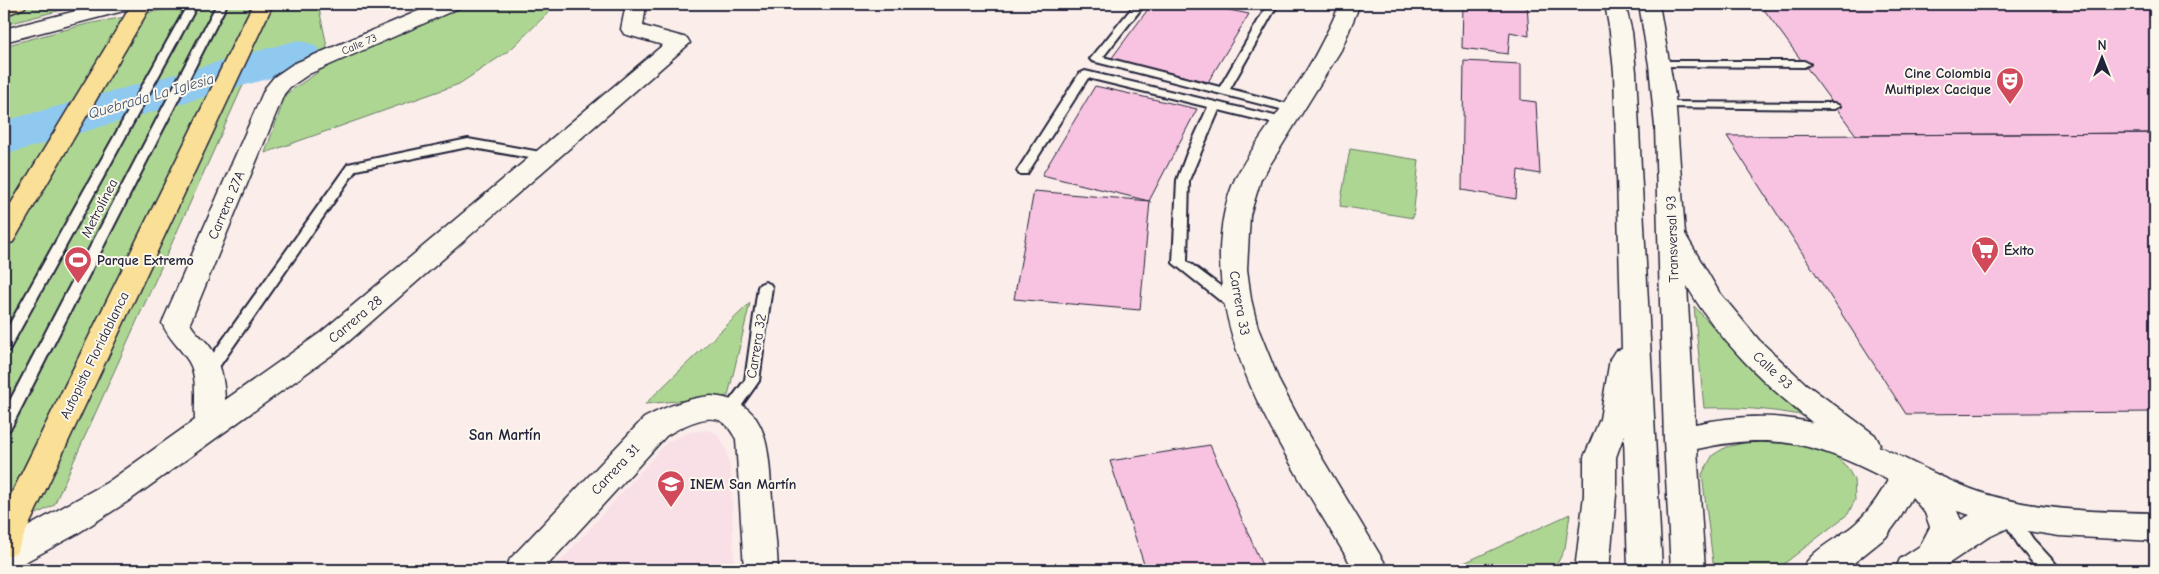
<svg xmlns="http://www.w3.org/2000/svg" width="2159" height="574" font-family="'Comic Neue',sans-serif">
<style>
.built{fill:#f9e0e7}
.green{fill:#aed693;stroke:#687c67}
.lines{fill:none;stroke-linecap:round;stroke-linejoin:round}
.river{fill:#8fc9ef;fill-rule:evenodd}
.building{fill:#f7c3e0;stroke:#22223b}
.lane-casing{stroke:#22223b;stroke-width:4}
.street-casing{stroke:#22223b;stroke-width:3}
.secondary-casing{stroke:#22223b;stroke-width:3}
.highway-casing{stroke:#22223b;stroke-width:3}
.lane{fill:#fbf7ec;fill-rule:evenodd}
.street{fill:#fbf7ec;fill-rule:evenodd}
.secondary{fill:#fbf7ec;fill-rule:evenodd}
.highway{fill:#fadf96;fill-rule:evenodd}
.labels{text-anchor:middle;stroke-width:4;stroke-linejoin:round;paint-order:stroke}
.far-street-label{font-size:11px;fill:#22223b;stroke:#fbf7ec}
.poi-label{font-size:14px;font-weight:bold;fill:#22223b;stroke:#fbf7ec;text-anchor:start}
.street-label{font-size:14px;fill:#22223b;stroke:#fbf7ec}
.water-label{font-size:15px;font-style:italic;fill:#435471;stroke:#fbf7ec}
.neighbourhood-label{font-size:15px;font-weight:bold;fill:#22223b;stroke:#fbf7ec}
</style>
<rect width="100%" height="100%" fill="#faedea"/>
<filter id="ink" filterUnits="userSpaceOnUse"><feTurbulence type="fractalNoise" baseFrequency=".02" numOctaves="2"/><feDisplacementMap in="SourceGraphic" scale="10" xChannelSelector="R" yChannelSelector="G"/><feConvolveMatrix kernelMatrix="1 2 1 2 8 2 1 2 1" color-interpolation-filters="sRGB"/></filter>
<g filter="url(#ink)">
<path class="built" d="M 708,430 L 718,434 L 726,450 L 731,472 L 734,570 L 553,570 L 667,442 L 687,433 Z"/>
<path class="green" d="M 31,4 L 84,4 L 4,25 L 4,17 Z
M 195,4 L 318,4 L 328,51 L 244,83 L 54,505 L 4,531 L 4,46 L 87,24 Z
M 470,4 L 557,4 L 510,50 L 459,84 L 265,153 L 286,94 L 324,68 Z
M 1350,149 L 1419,160 L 1413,218 L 1340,206 Z
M 750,303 L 728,396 L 645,404 Z
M 1694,306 L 1735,351 L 1800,415 C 1768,409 1737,407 1704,408 Z
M 1784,440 L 1810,445 L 1834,455 L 1847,467 L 1854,480 L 1855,500 L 1848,514 L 1776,570 L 1714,570 L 1702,474 L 1713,455 L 1726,447 L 1753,441 Z
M 1570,514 L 1565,548 L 1554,570 L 1449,570 Z"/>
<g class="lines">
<path class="river" d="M 298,40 L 315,45 L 323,55 L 315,65 L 4,155 L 4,121 Z"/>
</g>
<path class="building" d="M 1152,4 L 1200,4 L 1249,14 L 1208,82 L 1111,59 Z
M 1463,4 L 1527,4 L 1529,36 L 1510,32 L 1508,54 L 1462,48 Z
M 1760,4 L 2154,4 L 2155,5 L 2155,133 L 1856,135 Z
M 1464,61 L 1521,64 L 1521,100 L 1536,102 L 1540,174 L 1518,170 L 1516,199 L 1462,190 Z
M 1095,86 L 1197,109 L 1149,201 L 1042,175 Z
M 2155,133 L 2155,412 L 1906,414 L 1727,136 Z
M 1034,191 L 1150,201 L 1140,310 L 1014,299 Z
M 1210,445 L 1264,570 L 1146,570 L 1110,461 Z"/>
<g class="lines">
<g class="lane-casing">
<path id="lane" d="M 188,4 L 198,4 L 9,350 L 4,351 L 4,334 Z
M 217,4 L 227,4 L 12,426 L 9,430 L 4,432 L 4,412 Z
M 1135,4 L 1145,4 L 1103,57 L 1220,87 L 1268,4 L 1278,4 L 1230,89 L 1296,106 L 1298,108 L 1292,112 L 1092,61 L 1090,59 L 1092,57 Z
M 1659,61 L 1804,61 L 1810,64 L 1804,67 L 1655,66 L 1653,64 L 1655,62 Z
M 1085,71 L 1283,118 L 1289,122 L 1283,126 L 1219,110 L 1189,180 L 1187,261 L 1243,303 L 1245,307 L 1243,311 L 1233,311 L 1173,263 L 1177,180 L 1187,153 L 1208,107 L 1088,78 L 1027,174 L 1019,174 L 1017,171 L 1079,74 Z
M 1664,102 L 1834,103 L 1840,106 L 1834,109 L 1660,107 L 1658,105 L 1660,103 Z
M 468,139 L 546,153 L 552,157 L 546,161 L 468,147 L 356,170 L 212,377 L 207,379 L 202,377 L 200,373 L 202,369 L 348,164 Z
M 765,282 L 770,284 L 772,287 L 759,381 L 735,415 L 730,417 L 725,415 L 722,411 L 745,380 L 758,287 L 760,284 Z
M 2007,507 L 2013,509 L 2033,539 L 2057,565 L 2059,570 L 2039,570 L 2021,549 L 1999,514 L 2001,509 Z"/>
</g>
<g class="street-casing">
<path id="street" d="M 435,4 L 462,4 L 459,8 L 309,74 L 290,87 L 284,94 L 190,323 C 194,332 202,337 208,344 C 221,360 224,380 225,400 L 320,333 L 663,45 L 624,34 L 621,29 L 626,4 L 646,4 L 643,26 L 687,38 L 690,43 L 340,349 L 130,500 L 75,535 L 16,567 L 4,570 L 4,540 L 108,482 L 195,420 C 194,403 198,377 189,362 C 180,347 169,340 162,323 L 265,88 L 274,77 L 293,64 Z
M 711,396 C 771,400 768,452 772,498 C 774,522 777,546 778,570 L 744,570 L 736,439 C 732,433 728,424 721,421 C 706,413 679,428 666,436 L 543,570 L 505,570 L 510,559 L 644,418 C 665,407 687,398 711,396 Z"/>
</g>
<g class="secondary-casing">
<path id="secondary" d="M 104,4 L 138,4 L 135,8 L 4,42 L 4,29 Z
M 1340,4 L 1360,4 L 1341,50 L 1261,179 L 1250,215 L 1247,269 L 1251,299 L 1258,328 L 1280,383 L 1304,428 L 1389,570 L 1354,570 C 1299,474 1217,365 1220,249 C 1221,226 1225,201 1235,179 C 1255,141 1283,108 1306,71 C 1319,50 1330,27 1340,4 Z
M 1605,4 L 1625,4 L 1632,32 L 1636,72 L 1662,570 L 1628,570 L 1624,435 L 1616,457 L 1616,495 L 1609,570 L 1575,570 L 1584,495 L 1584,457 L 1600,419 L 1610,359 L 1615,351 L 1622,349 L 1614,72 L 1610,32 Z
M 1639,4 L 1659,4 L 1675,96 L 1685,234 L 1719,292 L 1759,340 L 1806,384 L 1875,435 L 1880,444 L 1878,446 C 1920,465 1960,489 2004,499 C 2053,511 2105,512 2155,513 L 2155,541 L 2059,536 L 2008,528 L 1987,538 L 1939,570 L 1895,570 L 1900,559 L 1920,546 L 1930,527 L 1925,513 L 1912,497 L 1900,518 L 1886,537 L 1845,570 L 1802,570 C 1811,549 1840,538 1856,523 C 1870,510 1880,495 1888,480 C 1818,444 1776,431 1697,449 L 1705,570 L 1671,570 L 1664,440 L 1655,127 L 1649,65 ZM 1687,286 C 1719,341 1763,383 1813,423 C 1772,413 1735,416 1695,424 ZM 1957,511 L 1970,515 L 1961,520 Z"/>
</g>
<g class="highway-casing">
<path id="highway" d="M 4,4 L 27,4 L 24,8 L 4,16 Z
M 132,4 L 152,4 L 13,242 L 4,245 L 4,215 Z
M 253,4 L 273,4 L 16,553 L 4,557 L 4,509 Z"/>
</g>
<use href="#lane" class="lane"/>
<use href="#street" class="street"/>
<use href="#secondary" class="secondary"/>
<use href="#highway" class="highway"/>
</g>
</g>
<defs>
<g id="theatre-pin" transform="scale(1.4375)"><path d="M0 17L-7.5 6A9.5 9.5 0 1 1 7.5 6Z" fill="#d1495b" stroke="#fbf7ec"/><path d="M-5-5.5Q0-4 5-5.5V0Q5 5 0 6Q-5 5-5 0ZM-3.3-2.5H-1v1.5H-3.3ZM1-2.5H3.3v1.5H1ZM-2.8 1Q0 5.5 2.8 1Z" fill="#fff"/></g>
<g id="supermarket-pin" transform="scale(1.4375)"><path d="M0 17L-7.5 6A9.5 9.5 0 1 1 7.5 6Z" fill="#d1495b" stroke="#fbf7ec"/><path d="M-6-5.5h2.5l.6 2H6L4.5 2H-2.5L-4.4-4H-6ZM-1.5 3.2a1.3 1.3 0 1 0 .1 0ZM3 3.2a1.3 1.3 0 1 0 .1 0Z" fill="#fff"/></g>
<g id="stadium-pin" transform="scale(1.4375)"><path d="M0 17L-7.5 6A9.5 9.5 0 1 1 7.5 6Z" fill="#d1495b" stroke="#fbf7ec"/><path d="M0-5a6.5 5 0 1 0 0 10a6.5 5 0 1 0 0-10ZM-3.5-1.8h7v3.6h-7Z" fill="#fff"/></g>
<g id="school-pin" transform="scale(1.4375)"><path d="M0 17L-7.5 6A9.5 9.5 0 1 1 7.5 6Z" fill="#d1495b" stroke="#fbf7ec"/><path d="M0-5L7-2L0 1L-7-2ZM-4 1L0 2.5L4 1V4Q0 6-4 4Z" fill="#fff"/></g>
</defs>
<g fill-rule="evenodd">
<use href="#theatre-pin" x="2010" y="81"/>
<use href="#supermarket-pin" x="1985" y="250"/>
<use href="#stadium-pin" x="78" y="260"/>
<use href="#school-pin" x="671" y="484"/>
</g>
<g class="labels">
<g class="far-street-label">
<text transform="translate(359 44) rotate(-23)" y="4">Calle 73</text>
</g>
<g class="poi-label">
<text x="1991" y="78" text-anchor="end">Cine Colombia<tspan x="1991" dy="16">Multiplex Cacique</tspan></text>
<text x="2004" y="255">Éxito</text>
<text x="97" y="265">Parque Extremo</text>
<text x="690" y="489">INEM San Martín</text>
</g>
<g class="street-label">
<text transform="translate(226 205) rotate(-67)" y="5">Carrera 27A</text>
<text transform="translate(99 208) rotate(-63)" y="5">Metrolínea</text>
<text transform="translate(1672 239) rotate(-92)" y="5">Transversal 93</text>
<text transform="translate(1240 303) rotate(80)" y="5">Carrera 33</text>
<text transform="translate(355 319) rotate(-40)" y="5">Carrera 28</text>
<text transform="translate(756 346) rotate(-81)" y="5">Carrera 32</text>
<text transform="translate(94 355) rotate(-64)" y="5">Autopista Floridablanca</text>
<text transform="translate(1773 370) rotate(43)" y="5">Calle 93</text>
<text transform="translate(615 469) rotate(-47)" y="5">Carrera 31</text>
</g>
<g class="water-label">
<text transform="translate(151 96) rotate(-16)" y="5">Quebrada La Iglesia</text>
</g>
<g class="neighbourhood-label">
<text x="505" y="440">San Martín</text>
</g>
</g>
<rect width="2159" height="574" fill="none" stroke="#fbf7ec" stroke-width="20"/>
<rect x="10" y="10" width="2139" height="554" fill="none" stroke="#22223b" stroke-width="2" filter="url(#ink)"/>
<g transform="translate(2102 58)" stroke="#fbf7ec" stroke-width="4" paint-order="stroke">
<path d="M0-4L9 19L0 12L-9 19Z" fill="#22223b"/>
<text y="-8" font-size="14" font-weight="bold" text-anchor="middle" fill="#22223b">N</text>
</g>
</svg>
